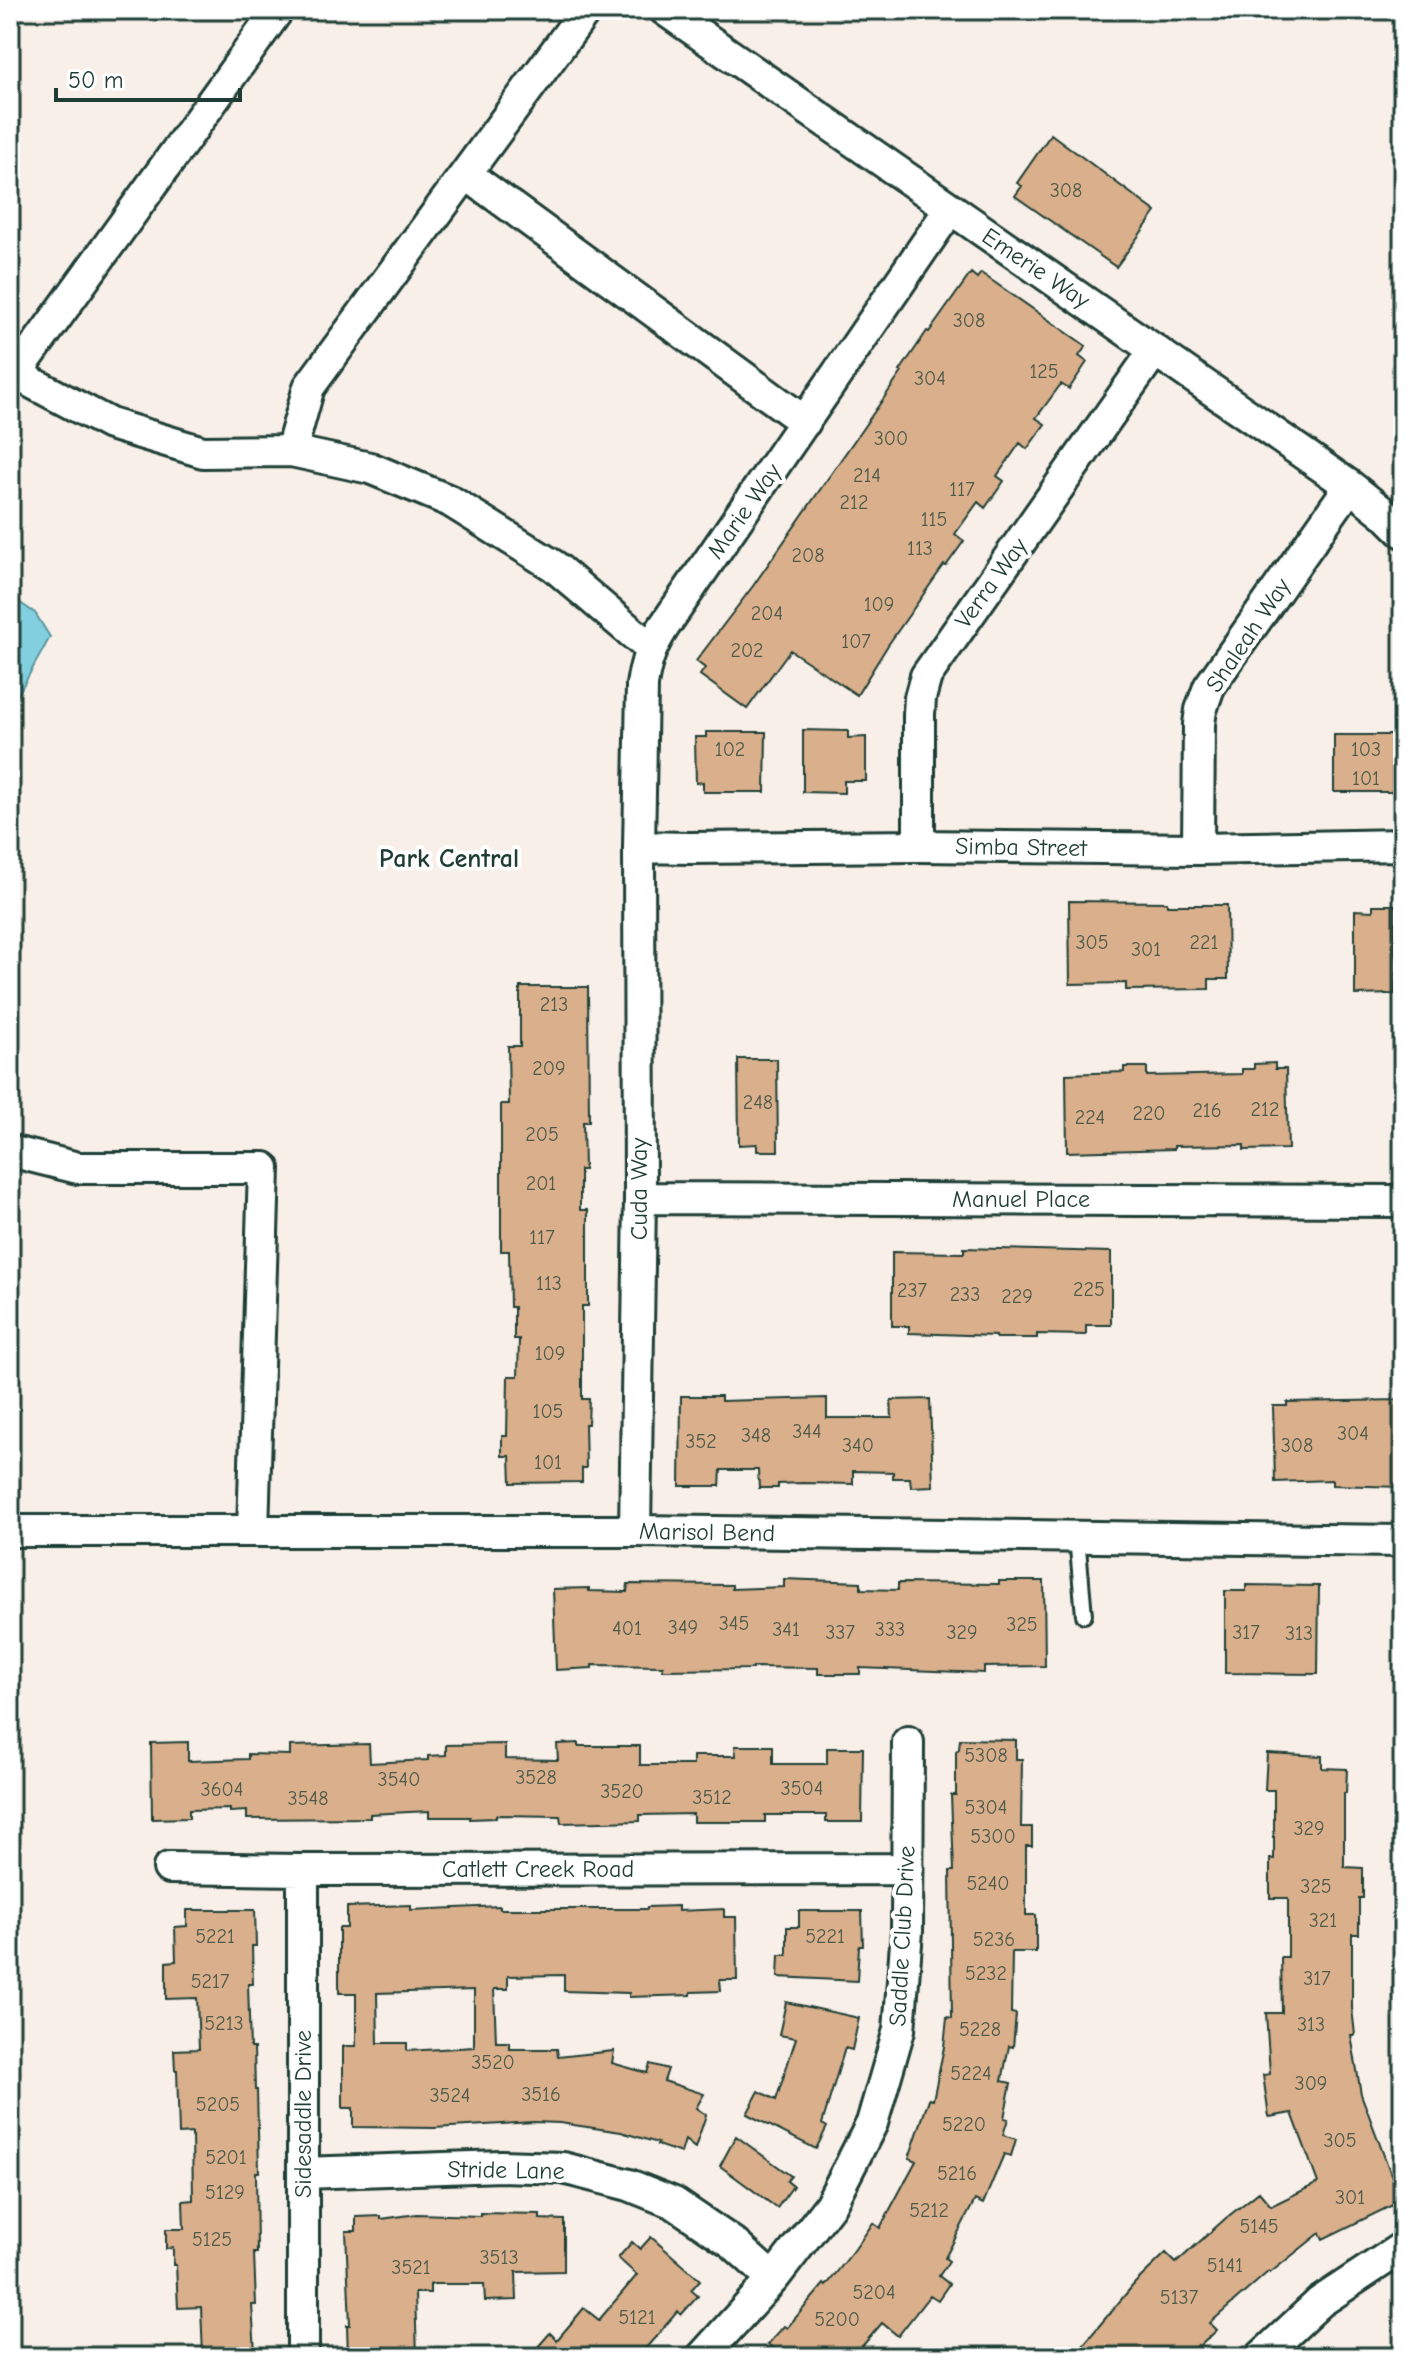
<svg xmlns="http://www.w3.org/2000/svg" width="1413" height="2367" font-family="'Comic Neue',sans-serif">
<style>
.water{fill:#82cfe0;stroke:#5a959b;stroke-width:2}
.building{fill:#daaf8b;stroke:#1f3d34;stroke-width:2;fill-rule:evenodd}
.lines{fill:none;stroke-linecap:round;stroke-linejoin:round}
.service-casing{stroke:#1f3d34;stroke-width:20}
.minor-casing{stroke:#1f3d34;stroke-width:36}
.service{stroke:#fff;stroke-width:14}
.minor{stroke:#fff;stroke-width:30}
.labels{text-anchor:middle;stroke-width:8;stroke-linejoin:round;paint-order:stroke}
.number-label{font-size:20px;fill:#4e5a4a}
.street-label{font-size:24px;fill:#1f3d34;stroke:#fff}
.neighbourhood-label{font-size:26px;font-weight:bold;fill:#1f3d34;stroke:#fff}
</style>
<rect width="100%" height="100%" fill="#f8efe8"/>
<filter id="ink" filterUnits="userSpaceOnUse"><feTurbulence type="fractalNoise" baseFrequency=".0125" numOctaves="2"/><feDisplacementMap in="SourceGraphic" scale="16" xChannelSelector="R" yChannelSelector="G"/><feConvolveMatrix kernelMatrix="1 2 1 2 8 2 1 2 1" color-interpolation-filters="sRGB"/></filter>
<g filter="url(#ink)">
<path class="water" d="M 10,596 L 35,613 L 50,637 L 10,709 Z"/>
<path class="building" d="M 1051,134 L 1156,212 L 1116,267 L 1015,196 L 1022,186 L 1017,183 Z
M 971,273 L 977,278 L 981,273 L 1086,346 L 1079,356 L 1087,362 L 1069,389 L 1061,384 L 1036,418 L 1045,424 L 1027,449 L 1020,443 L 997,476 L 1004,481 L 985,508 L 978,502 L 955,534 L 964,541 L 946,566 L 944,565 L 888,645 L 857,695 L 790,650 L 747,709 L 700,675 L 705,668 L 696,661 L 753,586 L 902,372 L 900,371 L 927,331 L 929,332 Z
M 803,730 L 848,731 L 848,738 L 866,737 L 866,781 L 844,781 L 844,793 L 803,792 Z
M 706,732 L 766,732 L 765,792 L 703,792 L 703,782 L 696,783 L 695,737 L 706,737 Z
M 1334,735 L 1398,735 L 1398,792 L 1334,792 Z
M 1069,901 L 1167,902 L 1167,905 L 1227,905 L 1228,979 L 1209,979 L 1209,989 L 1126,990 L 1126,983 L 1070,984 Z
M 1373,905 L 1395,905 L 1395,994 L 1355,995 L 1355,910 L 1373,911 Z
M 520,987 L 588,987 L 589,1122 L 583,1122 L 584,1170 L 580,1170 L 580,1210 L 588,1210 L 588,1306 L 582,1306 L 582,1399 L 589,1399 L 588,1424 L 585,1424 L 586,1468 L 582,1468 L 582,1482 L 511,1483 L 510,1456 L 502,1456 L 502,1436 L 507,1436 L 508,1376 L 518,1376 L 519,1339 L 514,1339 L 514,1307 L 510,1307 L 509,1251 L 501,1251 L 501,1104 L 509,1104 L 508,1046 L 520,1046 Z
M 738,1059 L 777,1059 L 778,1151 L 757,1151 L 757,1144 L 739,1145 Z
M 1275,1063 L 1275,1069 L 1286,1069 L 1288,1149 L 1244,1150 L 1244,1145 L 1174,1146 L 1174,1149 L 1067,1152 L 1066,1074 L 1124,1072 L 1124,1067 L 1147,1067 L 1147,1076 L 1242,1074 L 1242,1069 L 1254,1069 L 1254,1064 Z
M 964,1248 L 1111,1252 L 1111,1325 L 1086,1325 L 1086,1335 L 1037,1334 L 1037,1338 L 996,1338 L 996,1336 L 909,1333 L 909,1326 L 892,1326 L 892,1252 L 964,1253 Z
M 681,1396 L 721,1396 L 721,1401 L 827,1398 L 827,1418 L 892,1418 L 891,1400 L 930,1399 L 933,1486 L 911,1487 L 910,1478 L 893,1478 L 893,1472 L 853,1471 L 853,1484 L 803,1483 L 778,1484 L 778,1488 L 759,1488 L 758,1470 L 721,1470 L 720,1486 L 680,1486 Z
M 1403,1400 L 1403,1487 L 1332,1485 L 1332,1480 L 1275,1482 L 1273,1406 L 1287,1406 L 1287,1402 Z
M 784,1579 L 861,1582 L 861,1589 L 898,1590 L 898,1583 L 999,1584 L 999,1581 L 1044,1581 L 1045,1666 L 984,1667 L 984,1673 L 860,1668 L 860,1674 L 818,1674 L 818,1668 L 753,1667 L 753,1669 L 663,1670 L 663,1666 L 592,1665 L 592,1668 L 556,1670 L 553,1589 L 589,1588 L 589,1591 L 627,1592 L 628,1584 L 732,1585 L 732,1589 L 784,1587 Z
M 1246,1585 L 1319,1586 L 1318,1674 L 1225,1673 L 1225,1591 L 1246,1591 Z
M 960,1739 L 1016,1740 L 1016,1759 L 1022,1759 L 1021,1827 L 1032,1827 L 1032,1846 L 1026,1846 L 1026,1915 L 1036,1915 L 1036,1952 L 1012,1952 L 1011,2013 L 1016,2014 L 1013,2047 L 1009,2046 L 1002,2081 L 1011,2083 L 1004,2118 L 1008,2119 L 1003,2135 L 1016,2139 L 1011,2156 L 1004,2154 L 983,2204 L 975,2200 L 945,2258 L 949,2261 L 939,2276 L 949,2284 L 938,2300 L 930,2295 L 898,2336 L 882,2323 L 853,2357 L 782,2357 L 768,2344 L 784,2326 L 787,2328 L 824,2284 L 826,2286 L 855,2249 L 873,2223 L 880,2228 L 916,2161 L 909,2158 L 929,2099 L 933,2100 L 944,2047 L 947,2017 L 952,2018 L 950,1871 L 954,1871 L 951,1795 L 956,1795 L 956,1751 L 959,1749 Z
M 188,1742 L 188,1761 L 248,1759 L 248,1754 L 290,1755 L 290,1746 L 369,1744 L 370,1763 L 428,1760 L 428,1756 L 446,1755 L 446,1745 L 505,1744 L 505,1759 L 558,1760 L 557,1744 L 578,1743 L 578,1746 L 640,1746 L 640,1765 L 693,1765 L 693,1756 L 736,1756 L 735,1746 L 773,1746 L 773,1764 L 827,1764 L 827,1748 L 863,1748 L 862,1822 L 826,1822 L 826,1815 L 765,1815 L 765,1822 L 693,1822 L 693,1814 L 640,1815 L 640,1821 L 561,1823 L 560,1816 L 496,1815 L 496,1818 L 470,1819 L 470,1817 L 429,1817 L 429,1811 L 370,1814 L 370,1818 L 247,1819 L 247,1811 L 230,1812 L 230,1809 L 189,1810 L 189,1818 L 152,1819 L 151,1743 Z
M 1267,1753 L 1322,1756 L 1322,1768 L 1347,1769 L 1346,1793 L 1344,1793 L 1344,1867 L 1363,1868 L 1363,1898 L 1359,1898 L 1359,1934 L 1352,1934 L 1352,2008 L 1355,2035 L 1351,2035 L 1361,2094 L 1401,2201 L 1323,2239 L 1320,2233 L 1270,2273 L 1269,2271 L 1210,2323 L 1217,2330 L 1198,2348 L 1197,2346 L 1187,2357 L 1073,2357 L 1135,2283 L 1166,2253 L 1176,2263 L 1226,2218 L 1259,2192 L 1271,2206 L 1318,2183 L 1292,2113 L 1269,2117 L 1263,2075 L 1270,2074 L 1266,2013 L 1282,2013 L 1281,1957 L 1288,1957 L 1288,1898 L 1270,1898 L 1270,1859 L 1274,1859 L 1274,1790 L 1265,1790 Z
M 411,1905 L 411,1910 L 500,1906 L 500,1909 L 647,1909 L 647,1907 L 678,1906 L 678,1911 L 724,1909 L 724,1917 L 736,1917 L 737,1980 L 720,1980 L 721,1991 L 691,1992 L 691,1995 L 629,1997 L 629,1993 L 564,1991 L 564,1975 L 508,1976 L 508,1989 L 494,1989 L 496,2042 L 510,2042 L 510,2049 L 557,2049 L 558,2057 L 614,2051 L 612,2063 L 647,2073 L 650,2064 L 668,2069 L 664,2081 L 704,2094 L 696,2108 L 706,2115 L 695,2148 L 685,2140 L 681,2153 L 657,2145 L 658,2143 L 621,2132 L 560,2123 L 534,2122 L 434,2128 L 353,2127 L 353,2108 L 343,2108 L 343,2046 L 356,2046 L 356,1993 L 339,1993 L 339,1928 L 347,1928 L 347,1907 ZM 474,1990 L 474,2047 L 407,2051 L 407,2043 L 378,2043 L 377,1993 Z
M 187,1910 L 255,1910 L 256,1946 L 252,1946 L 253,1984 L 248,1984 L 250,2048 L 254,2048 L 255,2090 L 257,2090 L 259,2172 L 256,2172 L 257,2253 L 254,2253 L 256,2305 L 252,2305 L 255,2352 L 203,2355 L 201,2307 L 178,2308 L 176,2265 L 173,2265 L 173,2248 L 166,2249 L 166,2229 L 184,2229 L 183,2201 L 193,2200 L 192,2133 L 179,2134 L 177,2070 L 175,2070 L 174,2050 L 199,2049 L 197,1998 L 166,1999 L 166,1962 L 176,1961 L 175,1927 L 187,1926 Z
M 799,1911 L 862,1911 L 863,1946 L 859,1946 L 857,1981 L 778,1977 L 779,1955 L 787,1955 L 787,1927 L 799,1927 Z
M 786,2002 L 859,2018 L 852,2050 L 845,2048 L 822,2124 L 827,2127 L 816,2149 L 747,2114 L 759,2091 L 776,2100 L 796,2038 L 779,2035 Z
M 736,2136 L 791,2176 L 787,2181 L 793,2186 L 777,2208 L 720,2166 Z
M 480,2213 L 540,2214 L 540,2219 L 564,2220 L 564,2271 L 516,2272 L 517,2300 L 485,2301 L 484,2284 L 430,2284 L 430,2293 L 415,2293 L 417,2357 L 348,2357 L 347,2325 L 350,2325 L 346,2231 L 356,2231 L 356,2217 L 381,2216 L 381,2219 L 417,2214 L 480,2216 Z
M 651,2237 L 700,2280 L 691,2290 L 698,2296 L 681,2315 L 678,2311 L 638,2357 L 529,2357 L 550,2333 L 557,2340 L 584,2308 L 599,2320 L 637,2275 L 618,2258 L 632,2242 L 640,2249 Z"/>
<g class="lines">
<g class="service-casing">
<path id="service" d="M 1077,1537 L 1084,1615"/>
</g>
<g class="minor-casing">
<path id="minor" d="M 665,10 L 1350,486 L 1385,514 L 1403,532
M 466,174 L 805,422
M 10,371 L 110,424 L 203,452 L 291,451 L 370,468 L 450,501 L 554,566 L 650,648
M 15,375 L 278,10
M 291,451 L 309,387 L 586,10
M 919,846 L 919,714 L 920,698 L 926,676 L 1155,350
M 639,847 L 690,848 L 919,846 L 1198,849 L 1403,845
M 1198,849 L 1199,724 L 1201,710 L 1209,687 L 1350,486
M 10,1151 L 78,1168 L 264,1168 L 253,1531
M 640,1198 L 1403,1201
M 10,1531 L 635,1531 L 1403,1541
M 635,1531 L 640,1198 L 639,847 L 642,685 C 646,660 651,646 665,625 L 950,209
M 169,1868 L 303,1870 L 908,1869
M 303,1870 L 303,2357
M 303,2173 L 501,2166 L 563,2168 L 629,2185 L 674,2203 L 733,2243 L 773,2279
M 702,2357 L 773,2279 L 830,2205 L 872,2123 L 899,2030 L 907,1931 L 908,1742
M 1261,2357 L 1320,2302 L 1403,2247"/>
</g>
<use href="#service" class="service"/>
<use href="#minor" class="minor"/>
</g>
</g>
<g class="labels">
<g class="number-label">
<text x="1066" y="197">308</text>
<text x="969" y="327">308</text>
<text x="1044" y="378">125</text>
<text x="930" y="385">304</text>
<text x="891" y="445">300</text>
<text x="867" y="482">214</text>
<text x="962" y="496">117</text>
<text x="854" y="509">212</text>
<text x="934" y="526">115</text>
<text x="920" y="555">113</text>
<text x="808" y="562">208</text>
<text x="879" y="611">109</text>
<text x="767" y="620">204</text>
<text x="856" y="648">107</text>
<text x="747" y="657">202</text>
<text x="730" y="756">102</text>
<text x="1366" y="756">103</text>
<text x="1366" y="785">101</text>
<text x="1092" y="949">305</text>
<text x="1204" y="949">221</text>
<text x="1146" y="956">301</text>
<text x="554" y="1011">213</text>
<text x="549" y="1075">209</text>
<text x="758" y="1109">248</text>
<text x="1265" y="1116">212</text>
<text x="1207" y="1117">216</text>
<text x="1149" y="1120">220</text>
<text x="1090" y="1124">224</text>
<text x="542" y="1141">205</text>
<text x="541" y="1190">201</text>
<text x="542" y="1244">117</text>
<text x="549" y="1290">113</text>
<text x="1089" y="1296">225</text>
<text x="912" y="1297">237</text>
<text x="965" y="1301">233</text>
<text x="1017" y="1303">229</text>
<text x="550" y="1360">109</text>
<text x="548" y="1418">105</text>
<text x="807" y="1438">344</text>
<text x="1353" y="1440">304</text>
<text x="756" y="1442">348</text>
<text x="701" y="1448">352</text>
<text x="858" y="1452">340</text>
<text x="1297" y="1452">308</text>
<text x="548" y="1469">101</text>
<text x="734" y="1630">345</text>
<text x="1022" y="1631">325</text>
<text x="683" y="1634">349</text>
<text x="627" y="1635">401</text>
<text x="786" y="1636">341</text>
<text x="890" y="1636">333</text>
<text x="840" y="1639">337</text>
<text x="962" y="1639">329</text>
<text x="1246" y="1639">317</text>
<text x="1299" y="1640">313</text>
<text x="986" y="1762">5308</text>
<text x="536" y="1784">3528</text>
<text x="399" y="1786">3540</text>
<text x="802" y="1795">3504</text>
<text x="222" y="1796">3604</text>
<text x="622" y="1798">3520</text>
<text x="712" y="1804">3512</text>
<text x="308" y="1805">3548</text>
<text x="986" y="1814">5304</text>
<text x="1309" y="1835">329</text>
<text x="993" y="1843">5300</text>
<text x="988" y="1890">5240</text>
<text x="1316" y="1893">325</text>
<text x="1323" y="1927">321</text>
<text x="215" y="1943">5221</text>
<text x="825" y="1943">5221</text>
<text x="994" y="1946">5236</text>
<text x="986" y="1980">5232</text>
<text x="1317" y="1985">317</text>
<text x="210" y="1988">5217</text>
<text x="224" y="2030">5213</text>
<text x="1311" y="2031">313</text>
<text x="980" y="2036">5228</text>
<text x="493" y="2069">3520</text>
<text x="971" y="2080">5224</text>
<text x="1311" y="2090">309</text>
<text x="541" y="2101">3516</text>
<text x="450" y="2102">3524</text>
<text x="218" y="2111">5205</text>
<text x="964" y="2131">5220</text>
<text x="1340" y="2147">305</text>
<text x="226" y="2164">5201</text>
<text x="957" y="2180">5216</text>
<text x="225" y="2199">5129</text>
<text x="1350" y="2204">301</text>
<text x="929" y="2217">5212</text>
<text x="1259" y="2233">5145</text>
<text x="212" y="2246">5125</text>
<text x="499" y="2264">3513</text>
<text x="1225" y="2272">5141</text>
<text x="411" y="2274">3521</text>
<text x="874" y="2299">5204</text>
<text x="1179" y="2304">5137</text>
<text x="637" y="2324">5121</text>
<text x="837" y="2326">5200</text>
</g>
<g class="street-label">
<text transform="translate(1036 268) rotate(34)" y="8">Emerie Way</text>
<text transform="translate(744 511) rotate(-55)" y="8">Marie Way</text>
<text transform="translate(991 583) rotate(-54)" y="8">Verra Way</text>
<text transform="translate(1248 635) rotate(-56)" y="8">Shaleah Way</text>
<text transform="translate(1021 847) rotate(1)" y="8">Simba Street</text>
<text transform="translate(639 1189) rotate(-90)" y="8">Cuda Way</text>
<text x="1021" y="1207">Manuel Place</text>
<text transform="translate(707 1532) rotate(1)" y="8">Marisol Bend</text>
<text x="538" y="1877">Catlett Creek Road</text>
<text transform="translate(902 1936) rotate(-87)" y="8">Saddle Club Drive</text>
<text transform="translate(303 2114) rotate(-90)" y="8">Sidesaddle Drive</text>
<text transform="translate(506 2170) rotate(1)" y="8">Stride Lane</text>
</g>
<g class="neighbourhood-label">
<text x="449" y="867">Park Central</text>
</g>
</g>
<rect width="1413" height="2367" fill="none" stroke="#fff" stroke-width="40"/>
<rect x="20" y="20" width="1373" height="2327" fill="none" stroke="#1f3d34" stroke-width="3" filter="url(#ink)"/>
<path d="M56 88v12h184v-12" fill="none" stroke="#1f3d34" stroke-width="4"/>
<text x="68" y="88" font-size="24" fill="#1f3d34" stroke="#ffffff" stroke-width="6" paint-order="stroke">50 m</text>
</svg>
